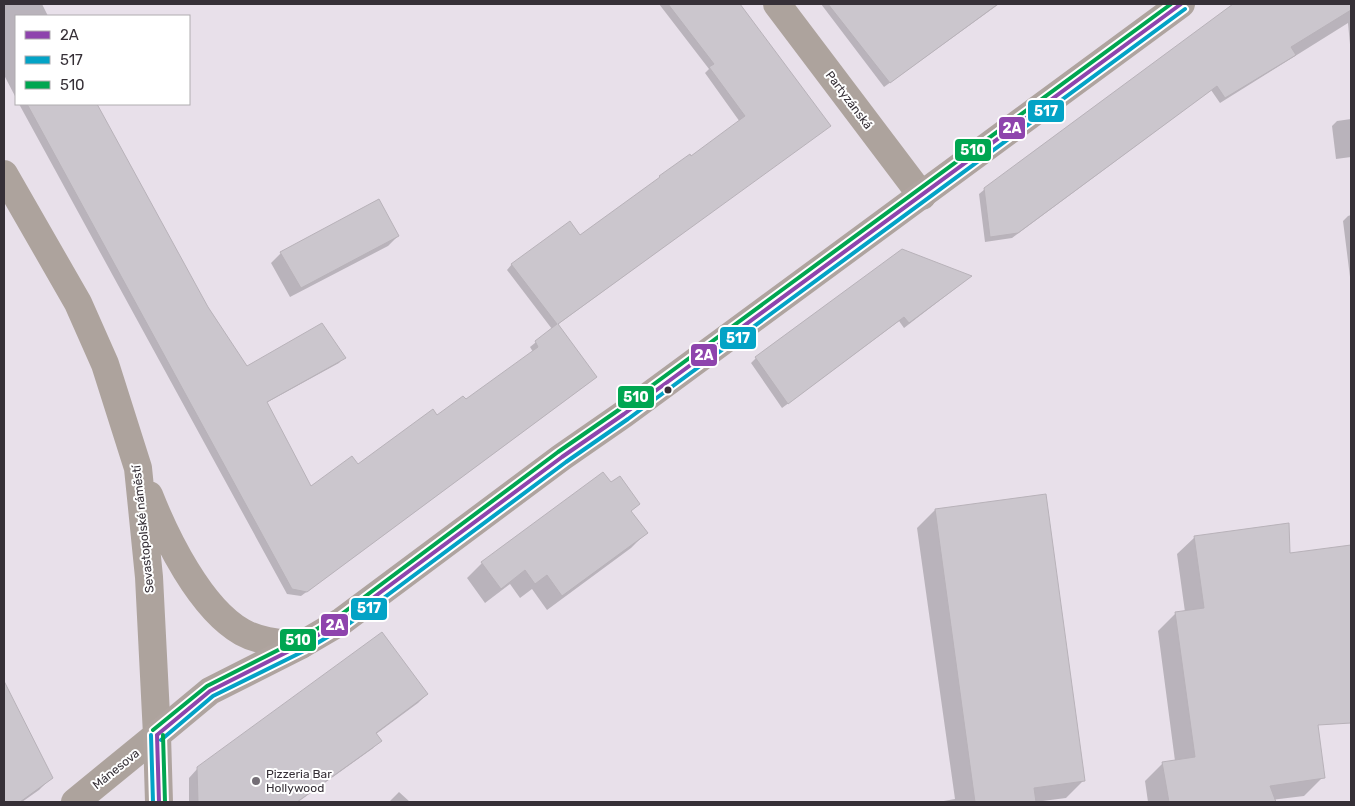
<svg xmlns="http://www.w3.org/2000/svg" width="1355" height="806" font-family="Rubik,sans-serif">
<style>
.shadow{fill:#0003}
.building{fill:#cbc6cd;stroke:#b8b2b9}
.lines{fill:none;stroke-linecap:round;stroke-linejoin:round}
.minor{stroke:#ada39d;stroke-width:28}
.major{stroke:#afa49f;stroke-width:28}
.bus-1-casing{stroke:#fff;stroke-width:8}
.bus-2-casing{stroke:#fff;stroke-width:8}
.bus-3-casing{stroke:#fff;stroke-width:8}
.bus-1{stroke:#8e44ad;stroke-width:4}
.bus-2{stroke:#03a3c6;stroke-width:4}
.bus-3{stroke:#00a651;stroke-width:4}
.bus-dot{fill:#363037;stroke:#fff;stroke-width:2}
.poi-dot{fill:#746e76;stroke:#fff;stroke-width:2}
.labels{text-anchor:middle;stroke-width:4;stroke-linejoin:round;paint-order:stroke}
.street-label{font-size:12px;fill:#363037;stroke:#fff}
.poi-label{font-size:12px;fill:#363037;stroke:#fff;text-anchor:start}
.line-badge{stroke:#fff;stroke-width:2}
.badge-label{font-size:14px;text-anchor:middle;font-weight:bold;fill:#fff}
</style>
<rect width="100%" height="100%" fill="#e8e0ea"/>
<path class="shadow" d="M 4,4 L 42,4 L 48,16 L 16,16 L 16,98 L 4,75 Z
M 659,4 L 738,4 L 829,126 L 557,325 L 590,382 L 301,596 L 287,594 L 19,104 L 95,104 L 207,308 L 247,367 L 344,357 L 339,363 L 266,403 L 311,488 L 358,466 L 465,401 L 533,352 L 530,347 L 552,329 L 507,270 L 512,264 L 580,236 L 740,122 L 705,73 L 709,69 Z
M 821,4 L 999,4 L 884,87 Z
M 1235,4 L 1351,4 L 1351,55 L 1348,23 L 1220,103 L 1211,90 L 1012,238 L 985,242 L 979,194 L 985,189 Z
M 1351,119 L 1351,157 L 1336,159 L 1332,126 L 1337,121 Z
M 1351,215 L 1351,285 L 1343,221 L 1348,216 Z
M 398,236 L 388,246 L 290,297 L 271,263 L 281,253 Z
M 970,277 L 904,328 L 899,321 L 782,408 L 751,363 L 756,358 Z
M 603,474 L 610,484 L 639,504 L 630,512 L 646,533 L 631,548 L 547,610 L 532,589 L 520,598 L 510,584 L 485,603 L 467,578 L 482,563 Z
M 1045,496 L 1084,780 L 1066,798 L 1035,802 L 938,802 L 955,799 L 917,528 L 935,510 Z
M 1195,537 L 1289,555 L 1351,547 L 1351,686 L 1310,691 L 1322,778 L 1304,796 L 1271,800 L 1271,802 L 1148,802 L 1145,781 L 1163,763 L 1175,761 L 1158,631 L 1176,613 L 1185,612 L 1177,554 Z
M 4,686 L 51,778 L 39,790 L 22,802 L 4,802 Z
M 427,694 L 418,703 L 376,734 L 381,740 L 372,749 L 298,802 L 189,802 L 189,778 L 198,768 Z
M 399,792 L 410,802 L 389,802 Z"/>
<path class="building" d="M 668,4 L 740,4 L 831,126 L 558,324 L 597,377 L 307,592 L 292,589 L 27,104 L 97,104 L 208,307 L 247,366 L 322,323 L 346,358 L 267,402 L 311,486 L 352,456 L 358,464 L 433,409 L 437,415 L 463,396 L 466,399 L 538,347 L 535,341 L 557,324 L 511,264 L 570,221 L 580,235 L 660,177 L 659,176 L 690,154 L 691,156 L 745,116 L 709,67 L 714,64 Z
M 828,4 L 998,4 L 890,83 Z
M 1233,4 L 1351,4 L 1351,10 L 1291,47 L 1296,55 L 1225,98 L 1217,86 L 1018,233 L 990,237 L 984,188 Z
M 379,199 L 399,236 L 301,288 L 280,252 Z
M 902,249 L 972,276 L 909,323 L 904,317 L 788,404 L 755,357 Z
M 603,472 L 611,482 L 620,476 L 640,504 L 631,511 L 648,533 L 562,596 L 547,575 L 535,584 L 525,570 L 501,589 L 481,562 Z
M 1046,494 L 1085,781 L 1034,788 L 1036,802 L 975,802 L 935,509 Z
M 1289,523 L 1290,553 L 1351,545 L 1351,723 L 1318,725 L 1325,778 L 1270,786 L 1276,802 L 1169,802 L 1162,762 L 1195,757 L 1175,612 L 1204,608 L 1194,536 Z
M 382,632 L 428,694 L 376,733 L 382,741 L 297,802 L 198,802 L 197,767 Z
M 4,681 L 53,778 L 20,802 L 4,802 Z"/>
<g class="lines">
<path class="minor" d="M 777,4 L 922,196
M 4,174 L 78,303 L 105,364 L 138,468 L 149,577 L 157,735 L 75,802
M 149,495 C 166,538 200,608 242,632 C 260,642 281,643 301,645"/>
<path class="major" d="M 159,802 L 157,735 L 210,691 L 301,645 L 342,621 L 562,457 L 624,414 L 1181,4"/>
<g class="bus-1-casing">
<path id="bus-1" d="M 157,735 L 210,691 L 301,645 L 342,621 L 562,457 L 624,414 L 1181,4
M 157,735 L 159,802"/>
</g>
<g class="bus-2-casing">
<path id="bus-2" d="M 151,735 L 153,802
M 161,740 L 213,696 L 304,651 L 346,626 L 566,462 L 628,419 L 1185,9"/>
</g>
<g class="bus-3-casing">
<path id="bus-3" d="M 153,730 L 207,686 L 298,640 L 339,616 L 558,452 L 620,409 L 1171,4
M 163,735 L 165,802"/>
</g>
<use href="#bus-1" class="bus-1"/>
<use href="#bus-2" class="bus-2"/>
<use href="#bus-3" class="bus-3"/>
</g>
<circle class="bus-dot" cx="668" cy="390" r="4.5"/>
<circle class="poi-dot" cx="256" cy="781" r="5"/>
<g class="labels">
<g class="street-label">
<text transform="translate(849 100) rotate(53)" y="4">Partyzánská</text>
<text transform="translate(143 529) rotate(-96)" y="4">Sevastopolské náměstí</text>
<text transform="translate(116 769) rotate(-39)" y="4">Mánesova</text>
</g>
<g class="poi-label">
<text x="266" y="778">Pizzeria Bar<tspan x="266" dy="14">Hollywood</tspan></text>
</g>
</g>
<g class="line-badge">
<rect x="1027" y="99" width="38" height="24" rx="5" fill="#03a3c6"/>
<rect x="998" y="116" width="28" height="24" rx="5" fill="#8e44ad"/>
<rect x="954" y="138" width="38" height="24" rx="5" fill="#00a651"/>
<rect x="719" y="326" width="38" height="24" rx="5" fill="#03a3c6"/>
<rect x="690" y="343" width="28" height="24" rx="5" fill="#8e44ad"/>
<rect x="617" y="385" width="38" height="24" rx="5" fill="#00a651"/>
<rect x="350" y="597" width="38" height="24" rx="5" fill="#03a3c6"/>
<rect x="320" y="613" width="29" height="24" rx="5" fill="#8e44ad"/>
<rect x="279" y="628" width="38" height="24" rx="5" fill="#00a651"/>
</g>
<g class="badge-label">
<text x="1046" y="116">517</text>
<text x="1012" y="133">2A</text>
<text x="973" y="155">510</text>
<text x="738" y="343">517</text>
<text x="704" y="360">2A</text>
<text x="636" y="402">510</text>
<text x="369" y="613">517</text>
<text x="335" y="630">2A</text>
<text x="298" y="645">510</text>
</g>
<rect width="1355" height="806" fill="none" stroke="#363037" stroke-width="10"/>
<rect x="15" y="15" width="175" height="90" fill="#ffffff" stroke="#afacaf"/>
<rect x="25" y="31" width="25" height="8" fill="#8e44ad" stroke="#afacaf"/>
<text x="60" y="40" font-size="15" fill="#363037">2A</text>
<rect x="25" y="56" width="25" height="8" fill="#03a3c6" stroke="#afacaf"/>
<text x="60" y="65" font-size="15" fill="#363037">517</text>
<rect x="25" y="81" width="25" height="8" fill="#00a651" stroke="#afacaf"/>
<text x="60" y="90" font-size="15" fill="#363037">510</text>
</svg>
